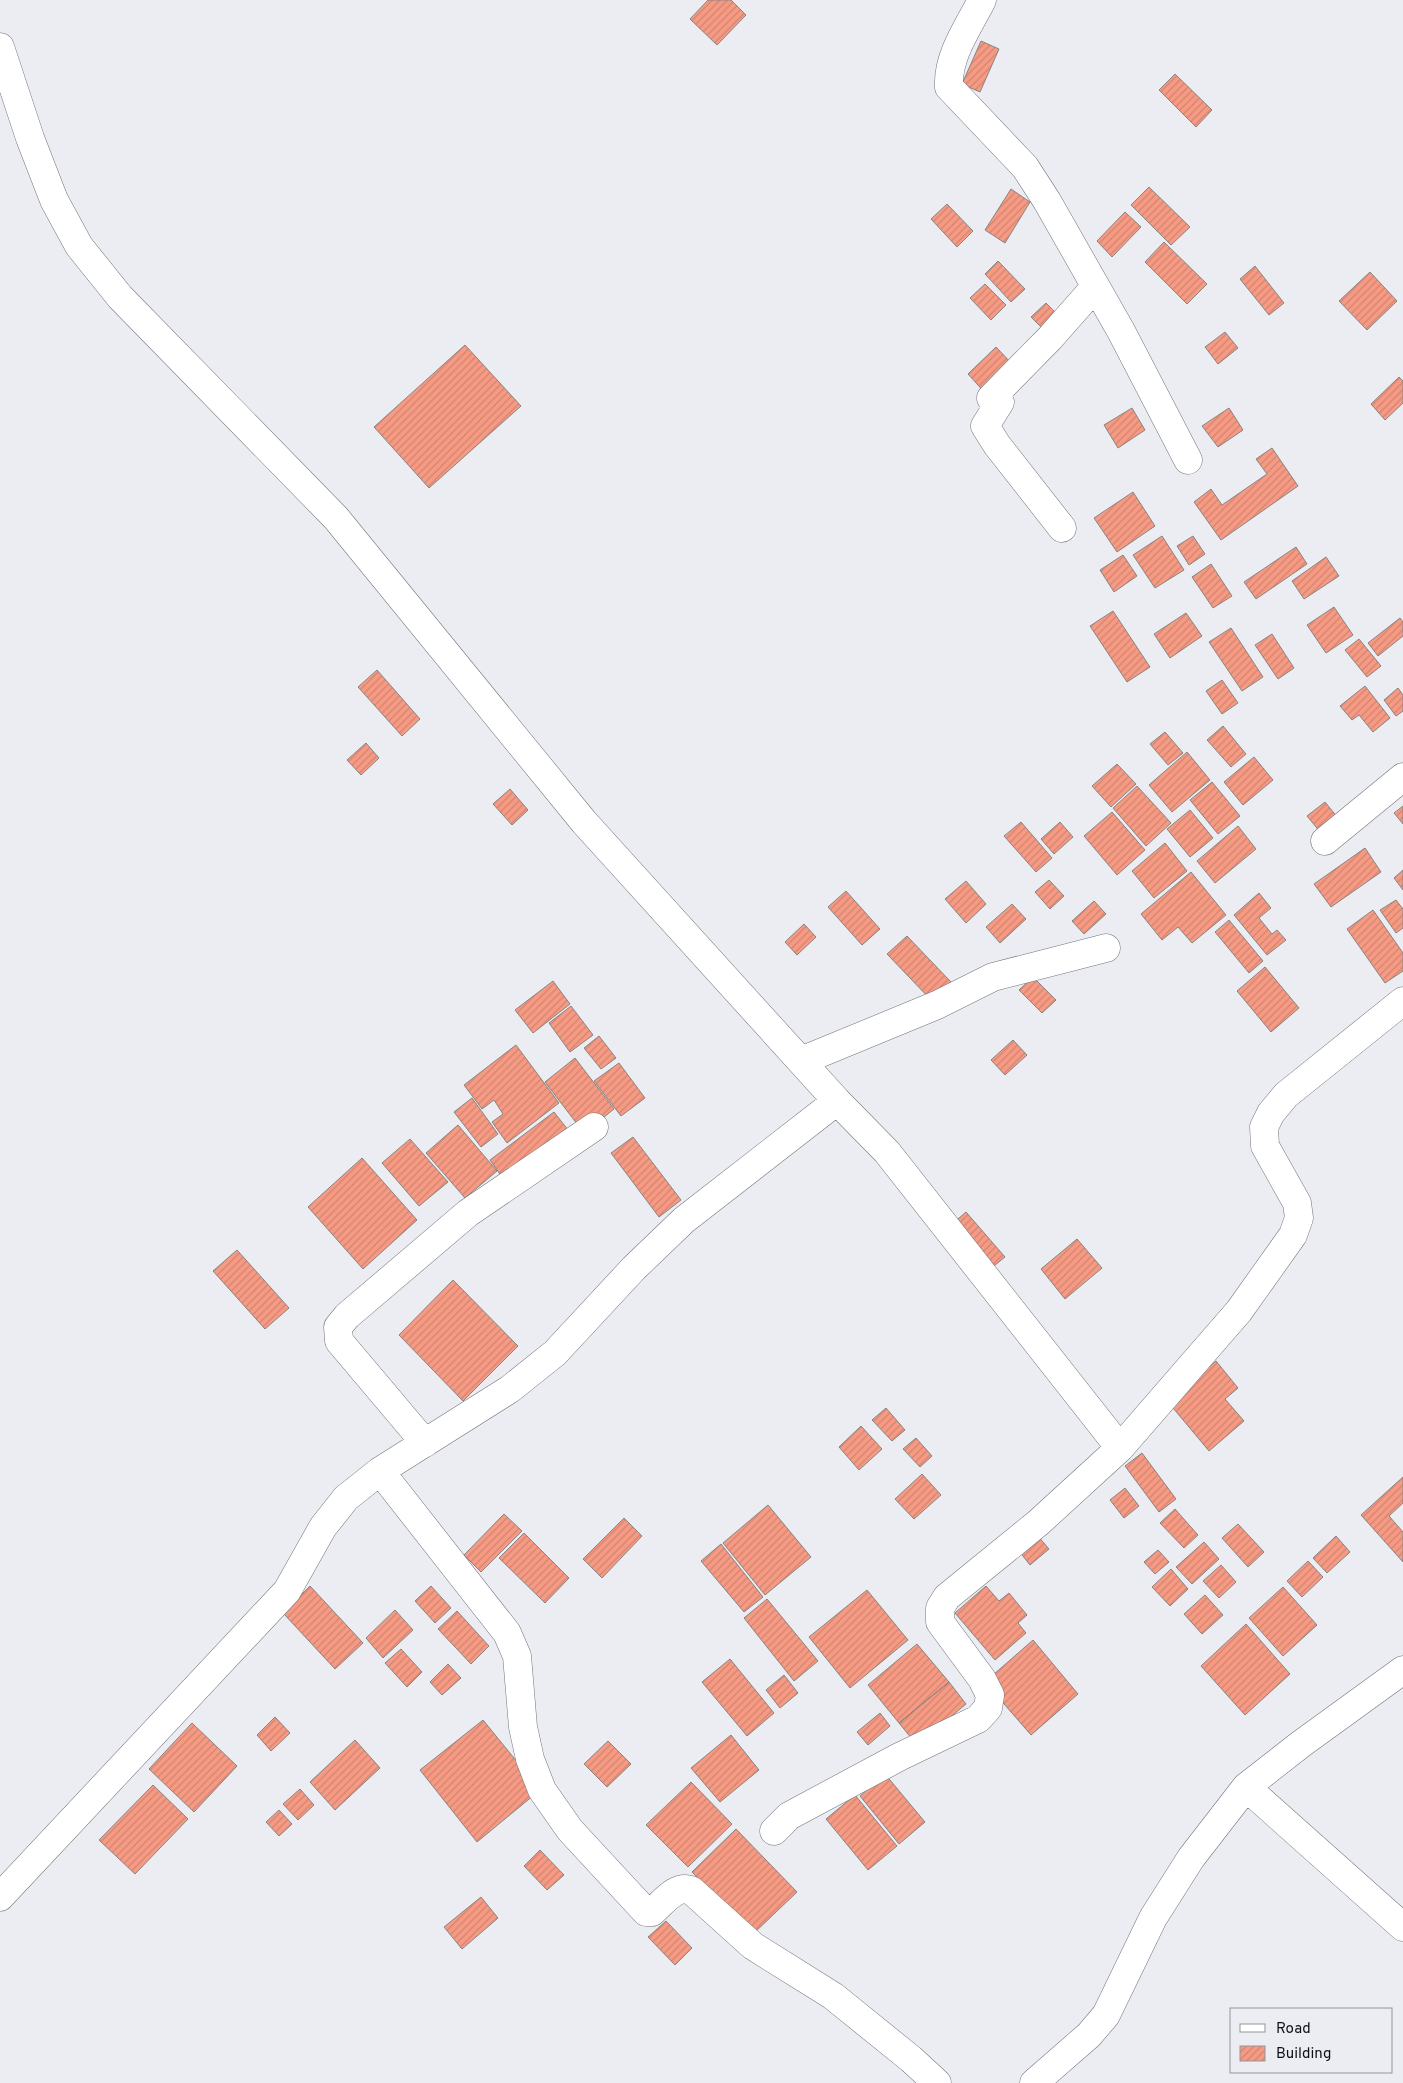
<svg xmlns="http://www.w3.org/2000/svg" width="1403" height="2083" font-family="Overpass,sans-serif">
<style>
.building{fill:url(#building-hatch);stroke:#8a8381}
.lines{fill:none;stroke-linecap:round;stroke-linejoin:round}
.street-casing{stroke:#72747a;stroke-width:29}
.street{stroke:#fff;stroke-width:28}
</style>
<defs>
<pattern id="building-hatch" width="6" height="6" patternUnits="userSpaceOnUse" patternTransform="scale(1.25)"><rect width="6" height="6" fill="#f69a83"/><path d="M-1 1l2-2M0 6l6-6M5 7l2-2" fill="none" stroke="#d28470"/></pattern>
</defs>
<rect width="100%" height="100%" fill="#ebedf3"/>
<path class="building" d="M 708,0 L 731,0 L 746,15 L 717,45 L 690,19 Z
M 981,41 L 999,49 L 980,92 L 962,84 Z
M 1175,74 L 1212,110 L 1196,127 L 1159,90 Z
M 1149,187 L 1190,227 L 1171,245 L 1131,205 Z
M 1011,189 L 1030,202 L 1005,243 L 985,230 Z
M 947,204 L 973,231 L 957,247 L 931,219 Z
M 1125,212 L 1141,227 L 1112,257 L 1097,241 Z
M 1164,242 L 1207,284 L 1187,304 L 1145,262 Z
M 998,261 L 1025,289 L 1011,302 L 985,274 Z
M 1255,266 L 1284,303 L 1269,315 L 1240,279 Z
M 1370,272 L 1397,301 L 1367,330 L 1339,301 Z
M 985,284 L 1006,305 L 991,320 L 970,298 Z
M 1046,303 L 1057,314 L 1042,328 L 1031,317 Z
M 1225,332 L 1238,348 L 1218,364 L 1205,347 Z
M 465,345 L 521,406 L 429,488 L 374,427 Z
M 996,347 L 1014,366 L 986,394 L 968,374 Z
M 1399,377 L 1403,381 L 1403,403 L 1385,420 L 1371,404 Z
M 1132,408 L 1145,430 L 1118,448 L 1104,425 Z
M 1229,408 L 1243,430 L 1218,447 L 1202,426 Z
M 1272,448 L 1298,486 L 1221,540 L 1194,502 L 1211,489 L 1222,505 L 1267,474 L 1256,459 Z
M 1133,492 L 1155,526 L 1117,552 L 1094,518 Z
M 1162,536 L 1184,570 L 1155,588 L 1133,555 Z
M 1193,536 L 1205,554 L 1189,565 L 1177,546 Z
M 1296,547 L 1307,564 L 1256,599 L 1244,582 Z
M 1123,555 L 1137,576 L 1114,592 L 1100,570 Z
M 1326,557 L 1339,576 L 1304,599 L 1292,581 Z
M 1211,564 L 1232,596 L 1213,608 L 1192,577 Z
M 1334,607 L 1353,635 L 1326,653 L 1307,625 Z
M 1113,611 L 1150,667 L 1127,682 L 1090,626 Z
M 1186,613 L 1202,636 L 1170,658 L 1154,634 Z
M 1400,618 L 1403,622 L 1403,636 L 1378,656 L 1368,643 Z
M 1231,628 L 1263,677 L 1242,691 L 1209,642 Z
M 1272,634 L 1294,668 L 1278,679 L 1255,645 Z
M 1359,639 L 1381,666 L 1367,677 L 1345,650 Z
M 377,670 L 420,719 L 402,736 L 358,687 Z
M 1222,680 L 1238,703 L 1222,714 L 1206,691 Z
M 1365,686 L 1390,718 L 1373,732 L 1359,715 L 1352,720 L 1340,706 Z
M 1398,688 L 1403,695 L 1403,711 L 1396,716 L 1384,700 Z
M 1223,726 L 1246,754 L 1231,767 L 1207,740 Z
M 1165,732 L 1183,753 L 1168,765 L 1150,744 Z
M 366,743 L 379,758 L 361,775 L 347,760 Z
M 1187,752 L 1210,780 L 1172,812 L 1149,785 Z
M 1254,757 L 1273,780 L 1243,805 L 1224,782 Z
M 1117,764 L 1136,784 L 1111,807 L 1092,786 Z
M 1212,782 L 1240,816 L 1218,834 L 1190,800 Z
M 1137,786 L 1171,823 L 1146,846 L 1113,808 Z
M 510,789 L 528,810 L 512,825 L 493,804 Z
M 1325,802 L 1338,818 L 1321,833 L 1307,816 Z
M 1403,806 L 1403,824 L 1394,813 Z
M 1190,810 L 1213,838 L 1190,857 L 1167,829 Z
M 1112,812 L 1145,850 L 1117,875 L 1084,836 Z
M 1021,822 L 1052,858 L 1036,872 L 1004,836 Z
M 1060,822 L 1073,837 L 1054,854 L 1041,839 Z
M 1238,826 L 1256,849 L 1215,883 L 1197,861 Z
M 1165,843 L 1187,871 L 1154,898 L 1132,871 Z
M 1365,848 L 1381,872 L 1331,907 L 1314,884 Z
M 1403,870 L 1403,890 L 1394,878 Z
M 1191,872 L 1226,915 L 1192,943 L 1178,927 L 1162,940 L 1141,914 Z
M 1049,880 L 1064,896 L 1050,909 L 1035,892 Z
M 966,881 L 986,904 L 966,923 L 945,899 Z
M 846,891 L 880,929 L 862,945 L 828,907 Z
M 1259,893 L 1271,908 L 1259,918 L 1272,934 L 1277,930 L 1286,940 L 1267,955 L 1234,915 Z
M 1396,900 L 1403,909 L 1403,928 L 1396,933 L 1380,910 Z
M 1094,901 L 1106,914 L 1084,934 L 1072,921 Z
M 1012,904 L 1026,919 L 1000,943 L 986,927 Z
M 1373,910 L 1403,953 L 1403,971 L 1385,983 L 1347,929 Z
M 1229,920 L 1263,961 L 1249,973 L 1215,932 Z
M 804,924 L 816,937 L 797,955 L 785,942 Z
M 907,936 L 951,982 L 932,1001 L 887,954 Z
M 1265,967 L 1299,1008 L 1271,1032 L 1237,991 Z
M 1033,977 L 1056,1000 L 1042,1013 L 1019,990 Z
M 553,981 L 570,1004 L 533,1033 L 515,1010 Z
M 571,1006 L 593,1035 L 570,1052 L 549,1023 Z
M 599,1036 L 616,1058 L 601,1069 L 584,1048 Z
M 1013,1040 L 1027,1055 L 1005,1075 L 991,1060 Z
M 516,1045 L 559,1103 L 507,1143 L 492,1122 L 503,1114 L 494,1100 L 482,1109 L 464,1085 Z
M 575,1058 L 614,1109 L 584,1133 L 545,1082 Z
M 619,1063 L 645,1098 L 621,1116 L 594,1081 Z
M 472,1098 L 498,1134 L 481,1147 L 454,1112 Z
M 554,1112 L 572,1135 L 507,1184 L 490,1160 Z
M 458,1125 L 497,1171 L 465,1198 L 426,1153 Z
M 633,1137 L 681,1200 L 659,1217 L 611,1153 Z
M 410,1139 L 448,1182 L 419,1206 L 382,1163 Z
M 362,1158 L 417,1220 L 363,1269 L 308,1207 Z
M 966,1212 L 1005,1257 L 989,1270 L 951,1225 Z
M 1077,1239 L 1102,1268 L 1065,1299 L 1041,1269 Z
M 237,1250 L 289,1308 L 265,1329 L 213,1271 Z
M 453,1280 L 518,1346 L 463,1401 L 399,1335 Z
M 1216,1361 L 1238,1388 L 1225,1399 L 1244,1421 L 1209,1451 L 1168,1402 Z
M 886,1408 L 905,1430 L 892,1441 L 872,1420 Z
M 861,1426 L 882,1449 L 859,1470 L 839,1447 Z
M 916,1438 L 932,1456 L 920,1467 L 903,1449 Z
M 1142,1453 L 1176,1499 L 1159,1512 L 1125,1466 Z
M 922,1474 L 941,1495 L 914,1519 L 895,1499 Z
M 1403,1477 L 1403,1503 L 1389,1516 L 1403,1532 L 1403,1562 L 1361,1515 Z
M 1125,1488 L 1139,1506 L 1124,1518 L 1110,1500 Z
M 768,1505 L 811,1557 L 765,1595 L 723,1543 Z
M 1175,1509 L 1198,1535 L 1184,1548 L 1160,1523 Z
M 504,1514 L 522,1531 L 481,1572 L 464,1555 Z
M 624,1518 L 642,1536 L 602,1578 L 583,1559 Z
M 1238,1524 L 1264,1552 L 1248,1567 L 1222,1538 Z
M 524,1533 L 569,1578 L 545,1603 L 499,1558 Z
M 1037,1535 L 1049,1549 L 1030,1565 L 1019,1551 Z
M 1336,1536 L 1350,1552 L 1327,1573 L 1313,1558 Z
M 1204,1542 L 1219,1559 L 1192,1584 L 1176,1567 Z
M 721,1544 L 763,1597 L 744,1612 L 701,1561 Z
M 1158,1550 L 1169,1562 L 1155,1574 L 1144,1562 Z
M 1308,1561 L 1323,1577 L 1302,1597 L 1287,1581 Z
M 1221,1565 L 1236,1582 L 1219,1598 L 1203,1581 Z
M 1171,1569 L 1188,1589 L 1170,1606 L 1152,1587 Z
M 310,1586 L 363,1643 L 335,1669 L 283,1613 Z
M 431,1586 L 451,1608 L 435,1623 L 415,1601 Z
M 986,1586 L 999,1601 L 1009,1593 L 1027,1615 L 1018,1623 L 1026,1633 L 995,1660 L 955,1613 Z
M 1283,1587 L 1317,1625 L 1283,1656 L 1249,1618 Z
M 867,1590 L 908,1640 L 850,1688 L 809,1637 Z
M 1205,1595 L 1223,1615 L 1202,1634 L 1184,1614 Z
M 767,1599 L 818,1661 L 794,1681 L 744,1618 Z
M 395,1610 L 413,1630 L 383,1658 L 366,1638 Z
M 457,1611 L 489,1646 L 471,1664 L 438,1629 Z
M 1246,1624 L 1290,1674 L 1245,1715 L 1201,1666 Z
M 1033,1640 L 1078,1694 L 1031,1735 L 985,1682 Z
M 917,1644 L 949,1682 L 899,1723 L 868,1685 Z
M 401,1649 L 422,1672 L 407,1687 L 385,1663 Z
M 730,1659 L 774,1713 L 747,1736 L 702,1682 Z
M 448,1664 L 461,1678 L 442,1695 L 430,1682 Z
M 784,1675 L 798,1693 L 780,1708 L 766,1690 Z
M 949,1682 L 966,1704 L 917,1745 L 899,1723 Z
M 880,1713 L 890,1726 L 868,1745 L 857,1732 Z
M 275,1717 L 290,1733 L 271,1751 L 257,1735 Z
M 483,1720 L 540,1790 L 477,1842 L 420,1770 Z
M 192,1723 L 237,1766 L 194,1812 L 149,1769 Z
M 731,1735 L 759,1770 L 720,1802 L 691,1768 Z
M 355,1740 L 380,1768 L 335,1810 L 310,1782 Z
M 608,1741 L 631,1764 L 607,1787 L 584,1764 Z
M 885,1774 L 925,1822 L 899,1844 L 860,1796 Z
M 691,1782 L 732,1824 L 688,1867 L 646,1825 Z
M 153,1785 L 188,1819 L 135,1874 L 99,1840 Z
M 300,1789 L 314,1805 L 298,1820 L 283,1804 Z
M 855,1795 L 897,1846 L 868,1870 L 826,1819 Z
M 279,1810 L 292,1824 L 279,1836 L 266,1822 Z
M 736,1829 L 797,1892 L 752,1935 L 692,1872 Z
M 540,1850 L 564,1875 L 547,1890 L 524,1866 Z
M 481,1897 L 498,1918 L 462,1949 L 444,1927 Z
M 666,1921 L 692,1948 L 675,1965 L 648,1937 Z"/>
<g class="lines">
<g class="street-casing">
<path id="street" d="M 982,0 C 969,26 947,56 949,87 L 1025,167 L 1047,201 L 1121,331 L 1188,460
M 0,47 L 30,138 L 54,200 L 79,246 L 120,297 L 336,518 L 584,822 L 837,1101 L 887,1152 L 1120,1448
M 1062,528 L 997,445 L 985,426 L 1000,402 L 991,398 L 1050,338 L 1095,287
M 1325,841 L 1403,777
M 801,1061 L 937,1005 L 993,977 L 1106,948
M 425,1443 L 339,1341 L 338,1327 L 347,1316 L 468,1213 L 594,1127
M 380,1471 L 507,1633 L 517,1656 L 523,1727 L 530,1759 L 542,1790 L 570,1830 L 646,1912 L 652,1912 C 664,1902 675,1885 691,1890 L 753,1946 L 833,1996 L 911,2059 L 937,2083
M 1246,1787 L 1403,1927
M 774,1831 L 789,1816 L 899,1757 L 978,1719 L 988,1708 L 990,1695 L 982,1679 L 940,1622 L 940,1608 L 947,1597 L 1038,1523 L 1120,1448 L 1239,1311 L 1293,1235 L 1299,1218 L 1297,1203 L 1265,1146 L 1264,1127 L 1271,1113 L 1286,1095 L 1403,1001
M 0,1897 L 287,1591 L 323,1527 L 346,1498 L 380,1471 L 510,1389 L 555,1353 L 634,1268 L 684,1220 L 837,1101
M 1034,2083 L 1089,2035 L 1106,2015 L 1153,1918 L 1191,1858 L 1246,1787 L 1301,1744 L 1403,1670"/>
</g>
<use href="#street" class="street"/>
</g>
<rect x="1230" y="2008" width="162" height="65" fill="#ebedf3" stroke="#949599"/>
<rect x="1240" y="2024" width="25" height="8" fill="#ffffff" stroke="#949599"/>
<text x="1276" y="2033" font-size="15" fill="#111113">Road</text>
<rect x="1240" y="2046" width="25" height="15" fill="url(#building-hatch)" stroke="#949599"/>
<text x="1276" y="2058" font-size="15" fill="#111113">Building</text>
</svg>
